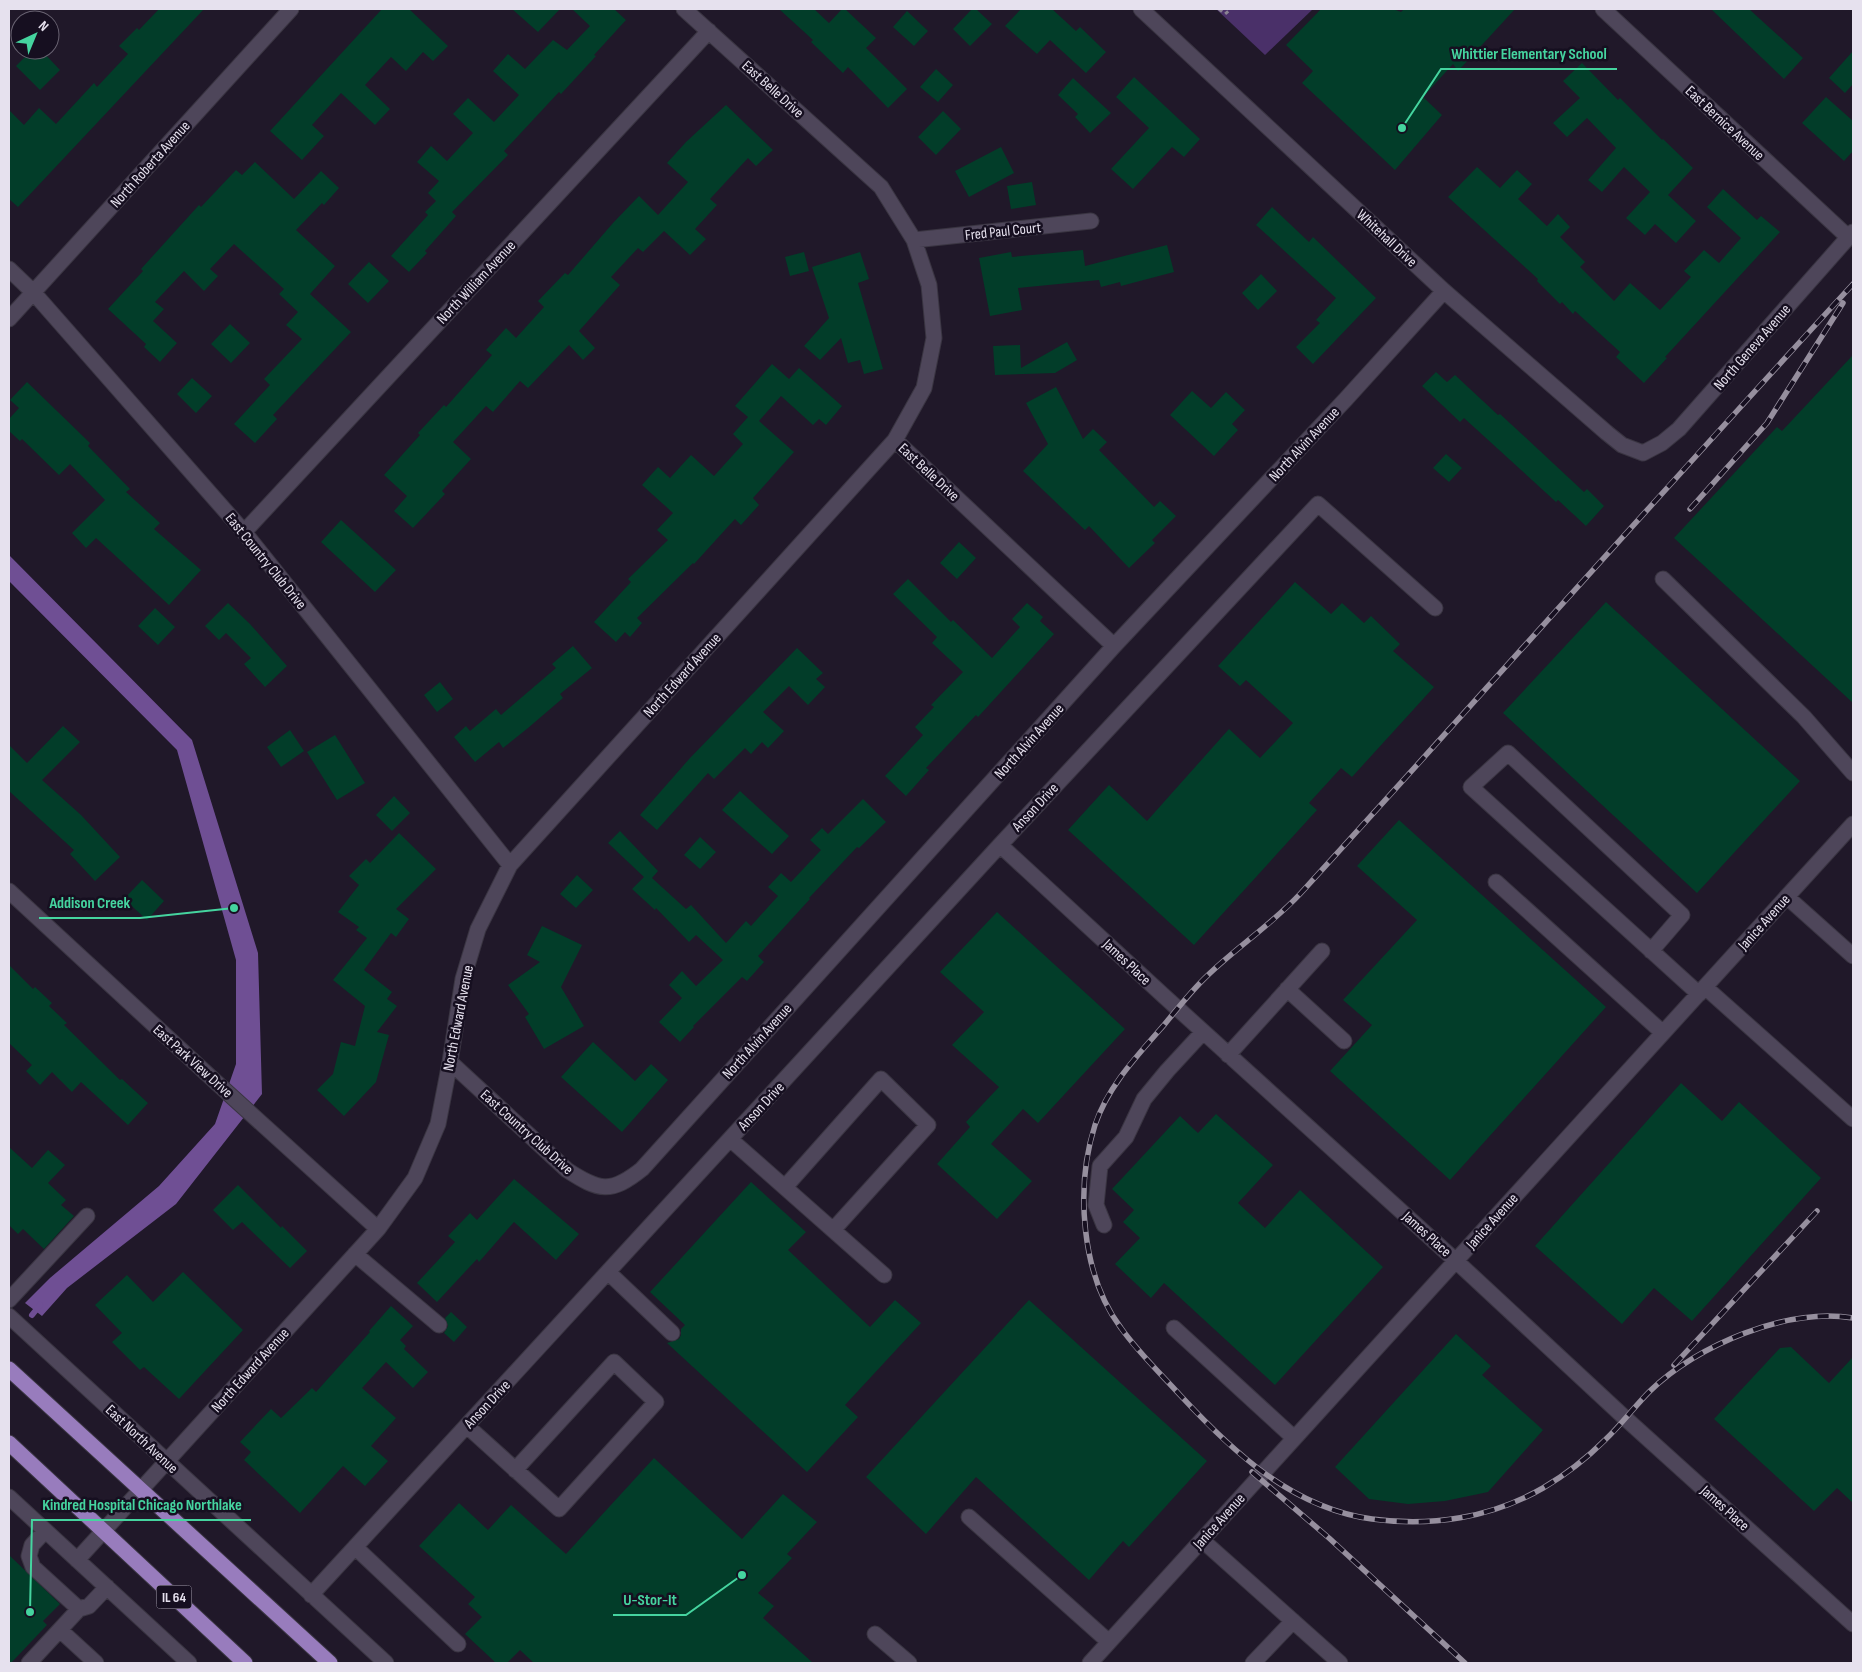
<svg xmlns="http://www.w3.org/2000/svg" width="1862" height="1672" font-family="'Sofia Sans Condensed',sans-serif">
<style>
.green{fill:#4a3069}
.water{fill:#6f4f94}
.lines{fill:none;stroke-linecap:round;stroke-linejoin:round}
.stream{stroke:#6f4f94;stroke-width:6}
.building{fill:#023d29}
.minor-casing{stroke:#3a3542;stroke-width:17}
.major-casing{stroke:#3a3542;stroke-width:17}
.path{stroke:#8a8392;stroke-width:3;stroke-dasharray:4 4;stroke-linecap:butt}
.minor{stroke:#4e465a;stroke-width:15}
.major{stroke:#987cbd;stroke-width:15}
.rail-casing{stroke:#968f9e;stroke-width:5.5}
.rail{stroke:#160f20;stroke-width:4;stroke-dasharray:11;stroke-linecap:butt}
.labels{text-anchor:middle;stroke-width:5;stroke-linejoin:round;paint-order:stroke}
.shield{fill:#160f20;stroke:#a8a2b0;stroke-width:1}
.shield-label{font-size:14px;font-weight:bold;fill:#e6e1ee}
.street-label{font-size:15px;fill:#e6e1ee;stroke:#160f20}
.leader{fill:none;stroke:#45d49f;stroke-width:2}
.callout-dot{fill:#45d49f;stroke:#160f20;stroke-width:2}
.callout-label{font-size:16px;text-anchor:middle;font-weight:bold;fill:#45d49f;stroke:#160f20;stroke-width:5;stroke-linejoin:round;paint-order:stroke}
</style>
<rect width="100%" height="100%" fill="#201829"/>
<path class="green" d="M 1216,9 L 1313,9 L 1265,55 Z"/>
<path class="water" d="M 9,555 L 192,740 L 258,953 L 262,1094 L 176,1204 L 67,1288 L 42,1316 L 25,1303 L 50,1278 L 159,1186 L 215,1124 L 236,1064 L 236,960 L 177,750 L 9,581 Z"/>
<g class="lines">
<path class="stream" d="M 32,1315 L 40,1305"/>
</g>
<path class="building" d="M 159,9 L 204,9 L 18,207 L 9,199 L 9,110 L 24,125 L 39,108 L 56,124 L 94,83 L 97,87 L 128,54 L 119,46 L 137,28 L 139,30 Z
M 382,9 L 409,9 L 448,46 L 433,61 L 423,52 L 406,71 L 391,57 L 365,85 L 390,109 L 375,125 L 341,93 L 312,125 L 324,136 L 302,160 L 270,131 Z
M 512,9 L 560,9 L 538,32 Z
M 572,9 L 614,9 L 626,20 L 594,55 L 596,56 L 561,94 L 559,92 L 504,151 L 508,155 L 452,212 L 456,216 L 425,251 L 427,253 L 409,272 L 391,256 L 428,215 L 425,212 L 436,201 L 428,193 L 439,181 L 417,162 L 431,146 L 447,161 L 473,133 L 453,114 L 468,98 L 494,122 L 519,95 L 493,71 L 508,54 L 525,69 L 553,40 L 567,50 L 590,26 Z
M 779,9 L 814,9 L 829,23 L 842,9 L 845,9 L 876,38 L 866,48 L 907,89 L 888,108 L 848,67 L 843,73 L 811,42 L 813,40 Z
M 972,9 L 976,9 L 992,24 L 970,46 L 953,29 Z
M 1021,9 L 1052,9 L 1076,31 L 1080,27 L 1106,52 L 1086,73 L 1050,40 L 1037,54 L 1005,26 Z
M 1321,9 L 1393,9 L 1401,12 L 1404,9 L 1515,9 L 1458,71 L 1453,64 L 1423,97 L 1442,115 L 1395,170 L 1302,83 L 1313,71 L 1286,45 Z
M 1711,9 L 1749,9 L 1803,58 L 1784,79 Z
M 907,11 L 928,31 L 914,46 L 893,27 Z
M 32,50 L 41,50 L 60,70 L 40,90 L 16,66 Z
M 1853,51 L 1853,84 L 1845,93 L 1829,78 Z
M 1582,63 L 1618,100 L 1620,98 L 1662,140 L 1663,139 L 1693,168 L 1668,195 L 1696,221 L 1676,243 L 1655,224 L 1645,235 L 1626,218 L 1650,192 L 1624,167 L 1602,192 L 1588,180 L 1616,148 L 1587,118 L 1567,137 L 1553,123 L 1580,98 L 1563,81 Z
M 936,69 L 953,85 L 938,102 L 920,87 Z
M 1134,77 L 1200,139 L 1184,157 L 1172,147 L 1133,189 L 1111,169 L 1149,128 L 1116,97 Z
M 1073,78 L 1111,113 L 1090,133 L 1075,117 L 1078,114 L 1058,95 Z
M 1826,97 L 1853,121 L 1853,151 L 1844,161 L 1802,123 Z
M 726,105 L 773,150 L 756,166 L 748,158 L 710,199 L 717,205 L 695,229 L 706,239 L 690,255 L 664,231 L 643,252 L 638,248 L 611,277 L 620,285 L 579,331 L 595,348 L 583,360 L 569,345 L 528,388 L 520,381 L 493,412 L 486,406 L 453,442 L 471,459 L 442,491 L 445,494 L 413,528 L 394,511 L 407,496 L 384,475 L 420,435 L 418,433 L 444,405 L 446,407 L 492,355 L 486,350 L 506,328 L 516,338 L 544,307 L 538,301 L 565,273 L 568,275 L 613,223 L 639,196 L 658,215 L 688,182 L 667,163 L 686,142 Z
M 943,111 L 961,129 L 936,155 L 918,137 Z
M 1001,147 L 1014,173 L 969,197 L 955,171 Z
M 255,162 L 294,199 L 321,171 L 339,188 L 324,205 L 322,203 L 296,230 L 335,266 L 310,294 L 351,332 L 273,415 L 277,419 L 255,443 L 234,424 L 270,385 L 264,379 L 302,339 L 286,325 L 298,312 L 279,294 L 284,289 L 234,244 L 210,269 L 218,276 L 204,291 L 184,271 L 155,302 L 164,309 L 153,321 L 177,343 L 160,362 L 144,347 L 146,344 L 108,309 L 143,271 L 141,269 L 199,205 L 201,207 L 236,170 L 242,175 Z
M 1477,167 L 1500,188 L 1517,170 L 1532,184 L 1518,199 L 1547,226 L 1558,214 L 1570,227 L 1560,237 L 1585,262 L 1580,267 L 1614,301 L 1630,283 L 1660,310 L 1691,277 L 1684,271 L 1704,250 L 1719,263 L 1741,238 L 1707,207 L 1723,189 L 1757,220 L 1761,216 L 1780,232 L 1665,357 L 1667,358 L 1644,383 L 1616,357 L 1620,352 L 1575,311 L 1573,314 L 1562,302 L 1560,304 L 1537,281 L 1538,279 L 1448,197 Z
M 1032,182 L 1036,205 L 1011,209 L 1007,186 Z
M 1272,207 L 1309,242 L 1313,237 L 1376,298 L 1313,364 L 1296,347 L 1320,323 L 1316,320 L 1336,298 L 1256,225 Z
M 1167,245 L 1174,272 L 1121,286 L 1120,282 L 1101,287 L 1099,280 L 1018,288 L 1022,310 L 990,316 L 979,258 L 1011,252 L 1012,257 L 1083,250 L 1085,266 Z
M 804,252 L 809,271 L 790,276 L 785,257 Z
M 860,252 L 869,279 L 858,283 L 883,369 L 864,374 L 860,360 L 848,363 L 841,338 L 820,360 L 804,346 L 829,318 L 812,267 Z
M 369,262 L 389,281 L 368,303 L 348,284 Z
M 1261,274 L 1277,291 L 1258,310 L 1242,293 Z
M 230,324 L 250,343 L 231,363 L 211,344 Z
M 1067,342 L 1077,360 L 1055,373 L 995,375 L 993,346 L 1020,345 L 1021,368 Z
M 1853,355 L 1853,703 L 1674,538 L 1777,427 L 1782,431 Z
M 772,364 L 789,379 L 799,368 L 842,406 L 826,425 L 819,419 L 813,425 L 781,396 L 759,421 L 794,452 L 753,498 L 759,505 L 741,525 L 735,519 L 694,564 L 693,563 L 637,618 L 642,623 L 630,637 L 625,632 L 616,642 L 594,622 L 631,582 L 628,579 L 668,540 L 657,530 L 673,513 L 642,485 L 658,467 L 670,478 L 691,455 L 714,476 L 743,444 L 733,434 L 748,417 L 735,406 Z
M 1436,372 L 1447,382 L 1455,375 L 1498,415 L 1500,414 L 1525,437 L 1584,492 L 1587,489 L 1604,506 L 1586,526 L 1558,500 L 1556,502 L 1464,418 L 1460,422 L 1422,386 Z
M 192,378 L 212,396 L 196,413 L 177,394 Z
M 27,382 L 90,443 L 88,446 L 130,489 L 126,492 L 160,523 L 154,529 L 201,570 L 169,605 L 96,538 L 86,548 L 72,533 L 105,500 L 70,464 L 59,475 L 22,439 L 20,441 L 9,431 L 9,419 L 19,408 L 10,400 Z
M 1056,387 L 1083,439 L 1093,429 L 1107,442 L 1099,450 L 1154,507 L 1160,501 L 1176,516 L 1152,540 L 1155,543 L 1129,568 L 1089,526 L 1085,530 L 1023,471 L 1048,444 L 1026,403 Z
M 1192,391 L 1211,408 L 1226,392 L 1245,410 L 1232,424 L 1238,430 L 1214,456 L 1170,415 Z
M 1446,454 L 1462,468 L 1449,482 L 1433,468 Z
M 341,520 L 396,570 L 375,592 L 321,542 Z
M 959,542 L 976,558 L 957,579 L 940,563 Z
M 908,579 L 951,622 L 953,620 L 992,658 L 1020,627 L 1012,619 L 1027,603 L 1043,617 L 1040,621 L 1054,634 L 978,717 L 976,715 L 926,768 L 929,770 L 906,796 L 885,776 L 923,735 L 915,727 L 934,707 L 931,705 L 963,672 L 932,643 L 937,637 L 893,594 Z
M 1295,582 L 1331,614 L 1342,603 L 1364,623 L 1371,616 L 1400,644 L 1393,651 L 1434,687 L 1352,777 L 1341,768 L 1309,803 L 1317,810 L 1194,945 L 1068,830 L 1109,785 L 1147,821 L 1229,729 L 1260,758 L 1293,723 L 1246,680 L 1240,686 L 1218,666 Z
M 1606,602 L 1800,781 L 1697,893 L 1503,713 Z
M 228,603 L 250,624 L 287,666 L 265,687 L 244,664 L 251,658 L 226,633 L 219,640 L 205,626 Z
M 155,608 L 175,627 L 158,645 L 138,626 Z
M 573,646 L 592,668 L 560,694 L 563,698 L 528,728 L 503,748 L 499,742 L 475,762 L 454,737 L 466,726 L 470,731 L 496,709 L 501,715 L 556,668 L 552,664 Z
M 797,648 L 823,673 L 816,679 L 825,687 L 808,705 L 789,686 L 763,712 L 784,731 L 768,748 L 762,742 L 751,754 L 745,748 L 714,779 L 708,773 L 657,830 L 640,815 L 690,758 Z
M 440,682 L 453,699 L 437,712 L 424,695 Z
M 63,726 L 80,742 L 42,780 L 81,815 L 120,857 L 95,881 L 70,854 L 74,850 L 9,791 L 9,745 L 27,763 Z
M 290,730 L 304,751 L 281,767 L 267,747 Z
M 335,735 L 365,783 L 337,800 L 307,752 Z
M 740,791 L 789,836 L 772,854 L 722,810 Z
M 394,796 L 410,813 L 392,831 L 376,815 Z
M 863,799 L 886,822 L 859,848 L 857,847 L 809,898 L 810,899 L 758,956 L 764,962 L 747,981 L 742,977 L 693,1026 L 694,1027 L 680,1042 L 659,1022 L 682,998 L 669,985 L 682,971 L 696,986 L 723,960 L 696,935 L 689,942 L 656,908 L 655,910 L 632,889 L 644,877 L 608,843 L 620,831 L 658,871 L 652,878 L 686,909 L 691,905 L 726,943 L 746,921 L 751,926 L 778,896 L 768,887 L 781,873 L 791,882 L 821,850 L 810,840 L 822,828 L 828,834 Z
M 1399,820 L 1606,1007 L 1450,1180 L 1330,1071 L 1372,1025 L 1343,1000 L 1417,920 L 1357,866 Z
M 399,833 L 436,869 L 396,909 L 409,919 L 396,937 L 391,933 L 364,970 L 392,992 L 387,999 L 397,1006 L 377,1032 L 389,1035 L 376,1082 L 344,1116 L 317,1090 L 333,1074 L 341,1042 L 355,1046 L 365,1006 L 333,980 L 367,938 L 356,930 L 359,927 L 338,912 L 359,885 L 349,876 L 366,859 L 370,863 Z
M 700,837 L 716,852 L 700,869 L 684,855 Z
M 577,875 L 593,890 L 576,908 L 560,894 Z
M 142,880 L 164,901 L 147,920 L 124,899 Z
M 997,912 L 1125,1029 L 1038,1123 L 1023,1109 L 991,1144 L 1032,1181 L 997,1219 L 937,1164 L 970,1127 L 966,1122 L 999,1087 L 952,1045 L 984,1012 L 940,972 Z
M 542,926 L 582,945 L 561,987 L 584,1026 L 544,1049 L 525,1017 L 529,1014 L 508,985 L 540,962 L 527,955 Z
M 9,965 L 33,989 L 35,987 L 52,1003 L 49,1006 L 67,1023 L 64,1025 L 120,1080 L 122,1079 L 148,1103 L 128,1125 L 81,1082 L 72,1092 L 52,1072 L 40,1085 L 26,1071 L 32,1065 L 9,1043 Z
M 593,1042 L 635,1081 L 651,1064 L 668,1080 L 622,1132 L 561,1077 Z
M 1681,1083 L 1722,1121 L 1739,1102 L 1821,1178 L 1692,1321 L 1654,1288 L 1622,1324 L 1535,1246 Z
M 1216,1114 L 1273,1165 L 1238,1203 L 1265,1228 L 1300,1190 L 1383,1267 L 1275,1385 L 1164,1283 L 1151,1298 L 1115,1264 L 1140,1238 L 1123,1222 L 1134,1210 L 1112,1189 L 1180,1116 L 1198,1133 Z
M 9,1147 L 32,1168 L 48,1150 L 65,1165 L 48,1183 L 66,1200 L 61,1205 L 74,1216 L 44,1249 L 23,1229 L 18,1234 L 9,1225 Z
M 514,1179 L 579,1234 L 556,1260 L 514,1222 L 479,1262 L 477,1259 L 437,1302 L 417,1283 L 455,1242 L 448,1236 L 470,1213 L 477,1220 Z
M 751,1182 L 806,1232 L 788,1250 L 870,1327 L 895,1300 L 921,1323 L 845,1405 L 858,1417 L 807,1472 L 667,1343 L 679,1339 L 681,1335 L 681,1329 L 685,1325 L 650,1292 Z
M 238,1185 L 281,1228 L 282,1226 L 307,1251 L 290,1268 L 242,1222 L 233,1230 L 213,1210 Z
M 183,1272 L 243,1330 L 179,1399 L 144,1367 L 140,1370 L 112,1342 L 122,1333 L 95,1305 L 127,1275 L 153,1302 Z
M 1029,1300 L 1207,1461 L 1129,1547 L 1123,1541 L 1089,1580 L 976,1477 L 926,1534 L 866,1477 Z
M 391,1306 L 413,1326 L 400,1340 L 406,1346 L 404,1349 L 428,1372 L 413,1388 L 386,1362 L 362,1388 L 396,1418 L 371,1446 L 388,1461 L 365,1486 L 343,1466 L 300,1513 L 244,1460 L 251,1452 L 240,1442 L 271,1409 L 281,1418 L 312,1388 L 316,1392 L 370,1332 L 369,1331 Z
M 451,1312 L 467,1327 L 454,1342 L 444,1333 L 448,1326 L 445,1318 Z
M 1456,1334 L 1491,1366 L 1482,1375 L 1543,1430 L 1488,1492 L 1445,1501 L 1408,1504 L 1369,1499 L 1335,1467 Z
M 1791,1347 L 1829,1383 L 1853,1357 L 1853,1503 L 1837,1488 L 1814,1511 L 1714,1419 L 1780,1348 Z
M 654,1458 L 742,1539 L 783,1494 L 817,1522 L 787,1554 L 792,1558 L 758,1593 L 774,1606 L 763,1618 L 813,1663 L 534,1663 L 520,1650 L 507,1663 L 496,1663 L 465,1634 L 482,1617 L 468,1604 L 475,1597 L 419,1546 L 459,1503 L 488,1530 L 511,1505 L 566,1554 Z
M 9,1555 L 60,1604 L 43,1621 L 47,1625 L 11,1663 L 9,1663 Z"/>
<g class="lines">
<g class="minor-casing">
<path id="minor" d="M 684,9 L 881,187 L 914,240 L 929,285 L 934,338 L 924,388 L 895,440 L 1114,646
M 1141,9 L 1444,291 L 1607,433 L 1622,445 L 1643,453 L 1662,443 L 1679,429 L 1853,232
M 1603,9 L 1848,237
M 914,240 L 1091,221
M 9,269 L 33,292 L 244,532 L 510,865
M 9,319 L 291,9
M 244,532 L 709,31
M 1663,579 L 1804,717 L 1853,773
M 1000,845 L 1165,997 L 1456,1261 L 1625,1418 L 1853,1624
M 1496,882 L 1663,1033
M 9,891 L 218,1084 L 378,1229
M 1787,897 L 1853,956
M 1651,951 L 1682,915 L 1508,753 L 1471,787 L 1699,994
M 1705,987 L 1853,1119
M 1287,989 L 1344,1041
M 1228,1055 L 1322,951
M 450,1062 L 567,1170 C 599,1191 611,1194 642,1169 L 1114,646 L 1346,399 L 1444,291
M 730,1139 L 884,1275
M 785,1187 L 881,1079 L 928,1125 L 833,1230
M 1104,1225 L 1096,1205 L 1100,1166 L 1126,1137 L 1144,1099 L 1167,1071 L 1203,1032
M 355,1254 L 439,1325
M 608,1272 L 672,1333
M 9,1300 L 87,1216
M 9,1316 L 386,1663
M 1174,1328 L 1294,1438
M 467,1426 L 559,1509 L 656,1402 L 614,1362 L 515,1470
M 9,1497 L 189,1663
M 969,1517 L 1109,1642
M 45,1531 L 32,1545 L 29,1556 L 33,1567 L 79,1609 L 89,1606 L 107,1587
M 1202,1540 L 1340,1663
M 355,1547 L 458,1644
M 77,1560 L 378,1229 L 415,1178 L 438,1124 L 450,1062 L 463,979 L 478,929 L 510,865 L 895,440
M 311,1595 L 1000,845 L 1318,504 L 1435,608
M 60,1630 L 96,1663
M 875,1634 L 909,1663
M 29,1663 L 79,1609
M 1090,1663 L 1853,824
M 1253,1663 L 1293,1621"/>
</g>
<g class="major-casing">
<path id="major" d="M 9,1369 L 330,1663
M 9,1443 L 245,1663"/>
</g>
<path class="path" d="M 1219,9 L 1225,14 L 1231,9"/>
<use href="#minor" class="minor"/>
<use href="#major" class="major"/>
<g class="rail-casing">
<path id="rail" d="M 1853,284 C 1667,486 1485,691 1300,894 C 1272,924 1237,947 1208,975 C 1192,990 1178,1008 1164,1025 C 1137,1056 1108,1086 1095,1125 C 1075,1187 1081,1275 1121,1328 C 1138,1352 1160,1373 1180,1395 C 1232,1451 1292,1508 1372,1519 C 1431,1527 1491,1518 1543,1488 C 1565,1475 1587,1458 1605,1440 C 1621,1425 1634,1407 1650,1391 C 1697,1345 1788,1307 1853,1318
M 1690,509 L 1767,423 L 1843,303
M 1674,1365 L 1817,1211
M 1252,1472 L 1329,1538 L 1465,1663"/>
</g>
<use href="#rail" class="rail"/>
</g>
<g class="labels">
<rect class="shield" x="156.5" y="1585.5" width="35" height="23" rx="4"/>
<g class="shield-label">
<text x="174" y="1602">IL 64</text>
</g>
<g class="street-label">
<text transform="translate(773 89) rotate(42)" y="5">East Belle Drive</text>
<text transform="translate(1725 123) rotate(43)" y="5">East Bernice Avenue</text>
<text transform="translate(150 164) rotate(-48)" y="5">North Roberta Avenue</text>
<text transform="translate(1003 231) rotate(-6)" y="5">Fred Paul Court</text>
<text transform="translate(1387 238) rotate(43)" y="5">Whitehall Drive</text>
<text transform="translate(476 282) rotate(-47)" y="5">North William Avenue</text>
<text transform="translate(1752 347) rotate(-49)" y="5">North Geneva Avenue</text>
<text transform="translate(1304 444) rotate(-47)" y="5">North Alvin Avenue</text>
<text transform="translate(929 472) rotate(43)" y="5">East Belle Drive</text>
<text transform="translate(266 561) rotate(51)" y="5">East Country Club Drive</text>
<text transform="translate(682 675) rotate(-48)" y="5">North Edward Avenue</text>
<text transform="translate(1029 741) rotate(-48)" y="5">North Alvin Avenue</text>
<text transform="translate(1035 807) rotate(-47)" y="5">Anson Drive</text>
<text transform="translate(1764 922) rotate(-48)" y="5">Janice Avenue</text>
<text transform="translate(1127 962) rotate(43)" y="5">James Place</text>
<text transform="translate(458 1018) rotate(-79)" y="5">North Edward Avenue</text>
<text transform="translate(757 1041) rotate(-48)" y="5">North Alvin Avenue</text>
<text transform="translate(193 1061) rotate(42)" y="5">East Park View Drive</text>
<text transform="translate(761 1106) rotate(-47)" y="5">Anson Drive</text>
<text transform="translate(527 1132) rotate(42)" y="5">East Country Club Drive</text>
<text transform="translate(1492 1221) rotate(-48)" y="5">Janice Avenue</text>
<text transform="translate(1427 1234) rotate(42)" y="5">James Place</text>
<text transform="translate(250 1370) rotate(-48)" y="5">North Edward Avenue</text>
<text transform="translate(487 1404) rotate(-47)" y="5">Anson Drive</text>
<text transform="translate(142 1439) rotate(43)" y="5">East North Avenue</text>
<text transform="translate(1725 1508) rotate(42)" y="5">James Place</text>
<text transform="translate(1219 1521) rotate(-48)" y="5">Janice Avenue</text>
</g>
</g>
<path class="leader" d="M1402 128L1441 69H1617M234 908L140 918H39M30 1612L32 1520H251M742 1575L686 1615H613"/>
<g class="callout-dot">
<circle cx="1402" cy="128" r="5"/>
<circle cx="234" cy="908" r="5"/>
<circle cx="30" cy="1612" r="5"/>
<circle cx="742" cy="1575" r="5"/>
</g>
<g class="callout-label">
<text x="1529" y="59">Whittier Elementary School</text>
<text x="90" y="908">Addison Creek</text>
<text x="142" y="1510">Kindred Hospital Chicago Northlake</text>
<text x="650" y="1605">U-Stor-It</text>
</g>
<rect width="1862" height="1672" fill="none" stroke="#e6e1ee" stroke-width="20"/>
<g transform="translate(35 35) rotate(44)"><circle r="24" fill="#160f20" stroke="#696372"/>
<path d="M0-4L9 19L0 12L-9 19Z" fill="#45d49f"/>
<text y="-8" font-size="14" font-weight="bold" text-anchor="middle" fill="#e6e1ee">N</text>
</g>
</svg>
